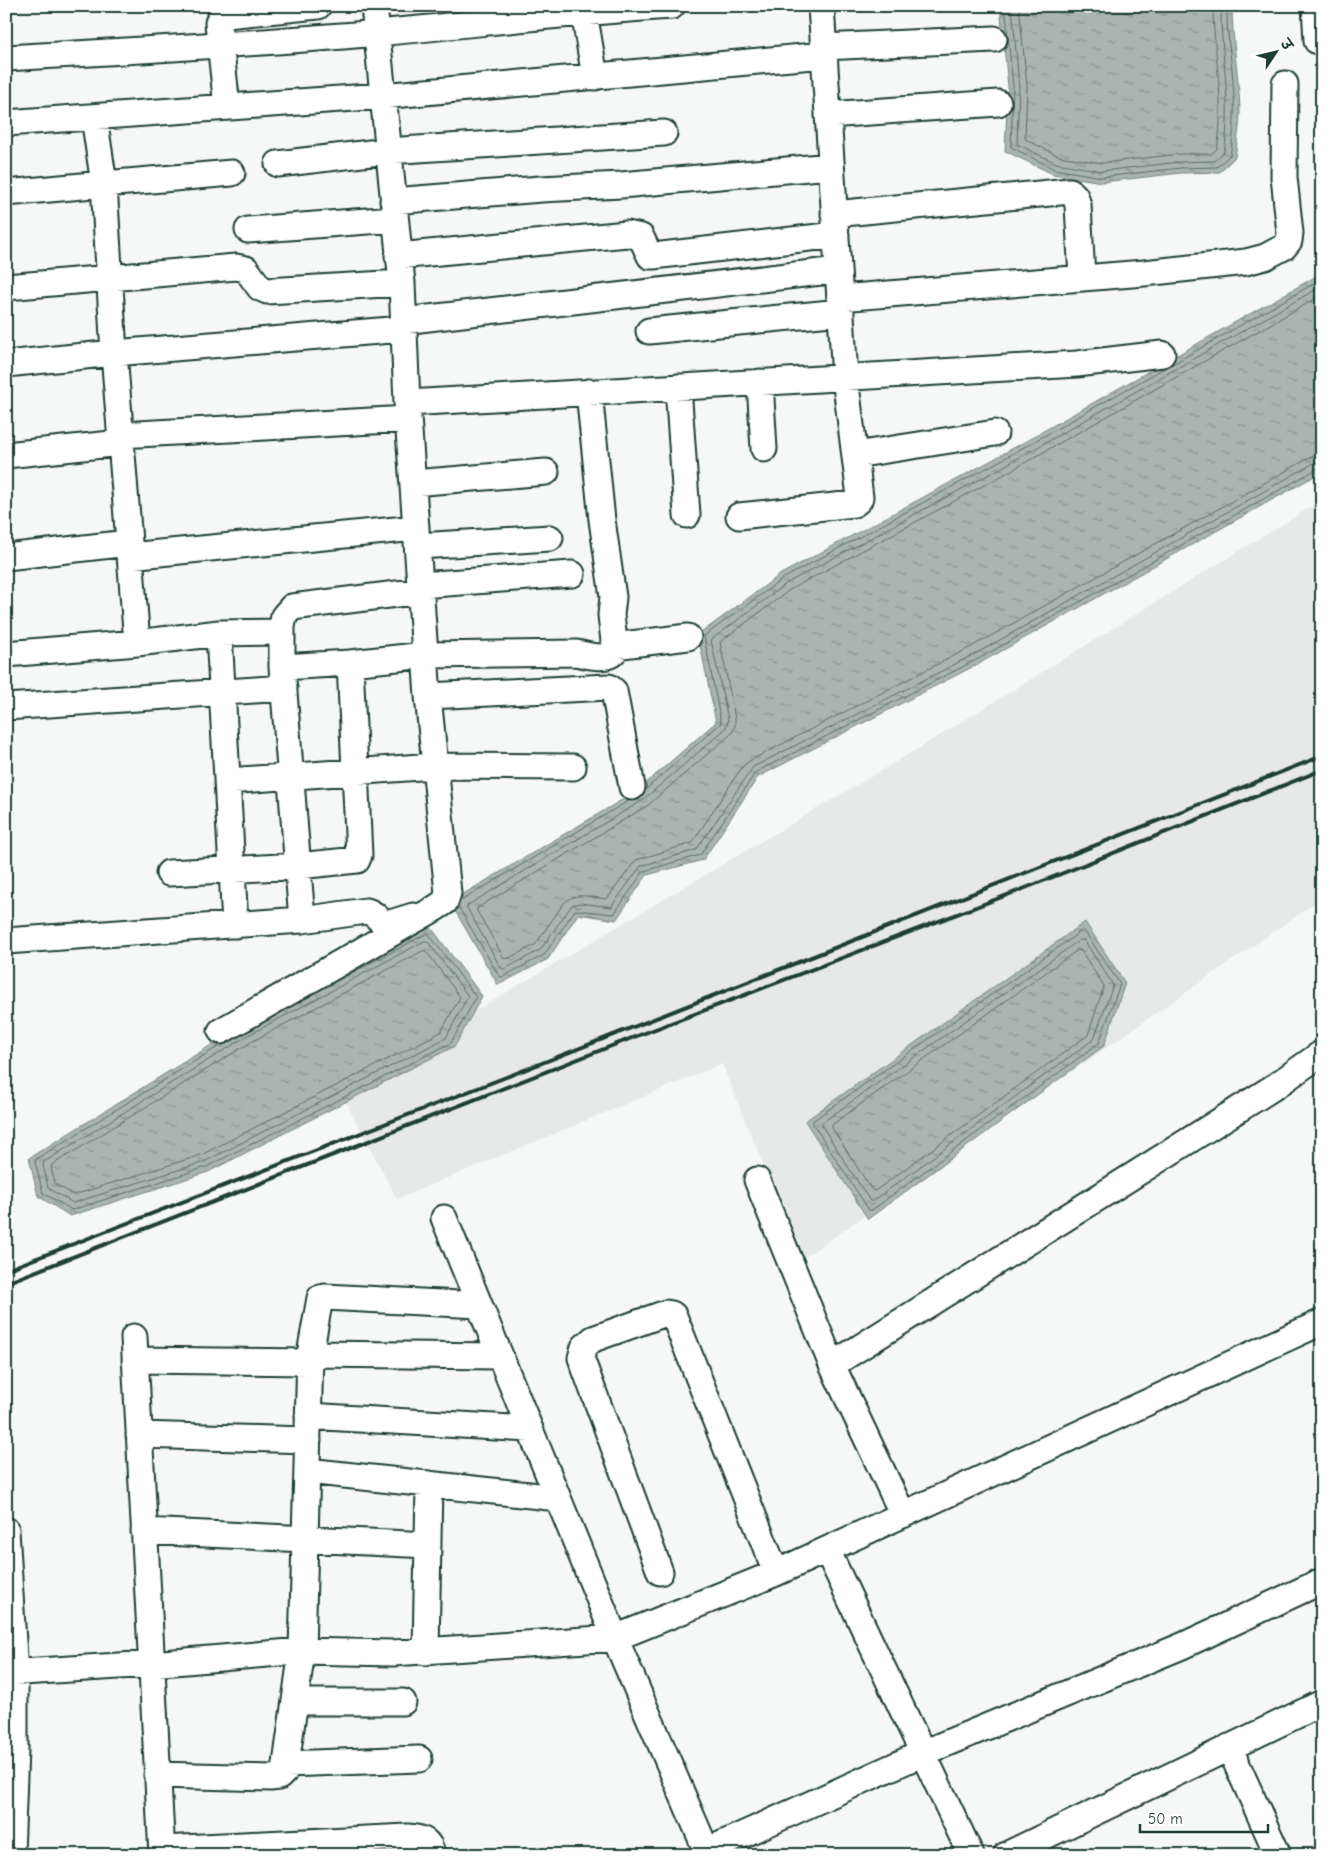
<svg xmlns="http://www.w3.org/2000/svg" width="1328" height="1861" font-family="'Comic Neue','Playpen Sans Deva',sans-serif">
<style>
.built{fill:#e6e9e8}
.water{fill:url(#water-ripples);stroke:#72857f}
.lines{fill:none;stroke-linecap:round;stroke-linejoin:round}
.shore{stroke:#576d66;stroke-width:1}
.minor-casing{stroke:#1f3d34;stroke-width:29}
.minor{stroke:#fff;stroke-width:25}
.rail{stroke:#1f3d34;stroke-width:4}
</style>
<defs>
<pattern id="water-ripples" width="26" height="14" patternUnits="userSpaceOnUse" patternTransform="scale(1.25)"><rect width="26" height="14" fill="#aab5b1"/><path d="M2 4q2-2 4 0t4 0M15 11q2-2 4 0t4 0" fill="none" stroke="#8a9491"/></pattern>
</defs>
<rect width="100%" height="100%" fill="#f6f7f7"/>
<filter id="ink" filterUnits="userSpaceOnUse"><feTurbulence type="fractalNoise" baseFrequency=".02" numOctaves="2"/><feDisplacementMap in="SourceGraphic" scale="10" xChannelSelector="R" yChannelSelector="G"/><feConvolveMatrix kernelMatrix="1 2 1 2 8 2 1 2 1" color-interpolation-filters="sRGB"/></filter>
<g filter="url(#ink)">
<path class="built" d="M 1322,500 L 1322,898 L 802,1259 L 722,1064 L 397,1199 L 340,1091 L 916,750 Z"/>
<path class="water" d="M 1000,6 L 1232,6 C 1232,41 1239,76 1240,111 C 1240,126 1237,142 1235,157 L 1220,172 L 1181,173 L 1102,182 L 1053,174 L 1005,151 L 1008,86 Z
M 1322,273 L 1322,472 L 980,663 L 758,777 L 703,860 L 647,875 L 616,920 L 578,914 L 548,959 L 498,985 L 450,902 L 637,791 L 716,722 L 698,635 L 781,574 L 994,459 Z
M 1085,922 L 1125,983 L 1104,1046 L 868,1219 L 805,1121 Z
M 430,926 L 482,996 L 455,1046 L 208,1172 L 70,1216 L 38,1196 L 29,1158 L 242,1026 Z"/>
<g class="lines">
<path class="shore" d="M 1005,6 L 1013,86 L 1011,147 L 1054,169 L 1102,177 L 1181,168 L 1217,167 L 1230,155 C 1235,131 1235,105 1233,81 C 1231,56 1226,31 1227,6
M 1012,6 L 1019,86 L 1017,144 L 1056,163 L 1102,171 L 1180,162 L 1214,161 L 1224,152 C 1233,103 1220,55 1221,6
M 1019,6 L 1027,86 L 1025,139 L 1059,156 L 1102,163 L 1180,154 L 1211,154 L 1217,149 C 1226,101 1213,54 1213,6
M 1322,286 L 999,469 L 787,583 L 711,640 L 728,719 L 727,725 L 724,730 L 643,800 L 468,905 L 467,908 L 501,968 L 505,969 L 540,950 L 572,905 L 580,903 L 611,907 L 641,866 L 696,850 L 753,767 L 975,654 L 1314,463 L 1322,462
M 1322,295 L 1003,475 L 791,589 L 720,642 L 735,718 L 735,725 L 732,733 L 647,806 L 477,908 L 477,911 L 504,958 L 507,959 L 535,945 L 563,904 C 575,890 592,898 607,899 L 636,860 L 692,843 L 742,767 L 749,761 L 971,647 L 1311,457 L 1322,454
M 1171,365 L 1322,279
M 645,790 L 721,723 L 704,636 L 784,578 L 996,463 L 1168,366
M 459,902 L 630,800
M 458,906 L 499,976 L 502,977 L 544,955 L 575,910 L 614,914 L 644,871 L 700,855 L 756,772 L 978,659 L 1317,469 L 1322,468
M 1082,931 L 1085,932 L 1120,984 L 1099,1043 L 872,1210 L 869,1210 L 813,1124 L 813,1121 Z
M 1080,940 L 1084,940 L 1113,985 L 1094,1039 L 873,1201 L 870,1201 L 822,1126 L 822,1123 Z
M 425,941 L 428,942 L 468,996 L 446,1038 L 204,1162 L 73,1203 L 48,1188 L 43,1164 L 44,1162 L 247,1036 Z
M 1078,950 L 1081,951 L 1104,986 L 1088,1035 L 875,1191 L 872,1190 L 832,1128 L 832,1125 Z
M 423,951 L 426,951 L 460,997 L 441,1032 L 201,1155 L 74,1195 L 55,1184 L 51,1168 L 52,1165 L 251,1042 Z
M 221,1045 L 36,1159 L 35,1162 L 43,1193 L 72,1210 L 206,1167 L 451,1043 L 476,997 L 428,933 L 327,986"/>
<g class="minor-casing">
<path id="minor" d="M 1315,6 L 1317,41
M 584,12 L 595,77
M 823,47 L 994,39
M 6,58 C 130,51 254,44 377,33 C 475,24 573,12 672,6
M 227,107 L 218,23 L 220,18 L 226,15 L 318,6
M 828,115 L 998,103
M 94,117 L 104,184 L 232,173
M 6,123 L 382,96 L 824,55
M 278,164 L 387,151 L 664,133
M 6,193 L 104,184 L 114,353 L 403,329
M 393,201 L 541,189 L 621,185 L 831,166
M 834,214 L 1070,191 L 1075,196 L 1078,205 L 1082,278
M 248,230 L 394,219
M 398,256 L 627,234 L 641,237 L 650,256 L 653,256 L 836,235
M 6,287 L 236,267 L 246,269 L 260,288 L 267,291 L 402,283
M 840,298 L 1144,273 L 1246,262 L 1265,257 L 1284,247 L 1289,241 L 1290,233 L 1284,177 L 1285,84
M 403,321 L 838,270
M 649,331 L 841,312
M 6,364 L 114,353 L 137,643 L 219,633 L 235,925
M 760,382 L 764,449
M 678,387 L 687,515
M 407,403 L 1077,364 L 1162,354
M 120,435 L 408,419
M 6,455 L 121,443
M 855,455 L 995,433
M 413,483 L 546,472
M 739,516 L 854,504 L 859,500 L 860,497 L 845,377 L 821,6
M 418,546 L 550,538
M 129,556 L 416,528
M 6,557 L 128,543
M 420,585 L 572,574
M 219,633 L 282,632
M 614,646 L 688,637
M 6,654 L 137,643
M 282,667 L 350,663 L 426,655 L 577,653 C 588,656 609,661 615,650 L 611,615 L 613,597 L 602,520 L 589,392
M 428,696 L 609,687 L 614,691 L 632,787
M 6,707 L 284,688
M 227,781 L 434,766 L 573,767
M 169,873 L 298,866 L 357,860 L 359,855 L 350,663
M 302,920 L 282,667 L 282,627 L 284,616 L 292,607 L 421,591
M 6,941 L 302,920 L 366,911 C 375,912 378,921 387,924 L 413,916
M 221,1031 L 434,909 L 445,902 L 448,893 L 428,696 L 407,403 L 402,283 L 374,6
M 757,1180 L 832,1365 L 903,1515
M 444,1218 L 615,1638 L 707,1852
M 134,1337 L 162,1855
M 310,1354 L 500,1356
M 135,1360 L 310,1362
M 832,1365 L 1277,1085 L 1322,1053
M 308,1416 L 530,1429
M 139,1435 L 308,1440
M 307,1471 L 558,1498
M 6,1530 L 15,1674 L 15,1749 L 11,1855
M 144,1531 L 428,1545
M 827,1550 L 971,1855
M 660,1572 L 581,1358 L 584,1347 L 593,1339 L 666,1313 L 672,1314 L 674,1316 L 776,1573
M 426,1652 L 429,1484
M 6,1673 L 151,1664 L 302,1651 L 393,1653 L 615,1638 L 776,1573 L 1322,1322
M 295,1702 L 403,1702
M 1229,1747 L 1278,1855
M 286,1764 L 419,1759
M 157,1775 L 272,1778 L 279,1777 L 285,1771 L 302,1651 L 310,1354 L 320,1298 L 325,1297 L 479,1305
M 162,1849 L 408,1837 C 422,1838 430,1840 432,1855
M 706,1855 L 709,1850 L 923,1753 L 1182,1646 L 1322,1581
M 1006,1855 L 1322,1703"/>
</g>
<use href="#minor" class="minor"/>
<path class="rail" d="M 6,1270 L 514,1074 L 1322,756
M 6,1283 L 637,1036 L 1023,889 L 1322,770"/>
</g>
</g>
<rect width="1328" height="1861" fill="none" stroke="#fff" stroke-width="25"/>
<rect x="12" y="12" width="1303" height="1836" fill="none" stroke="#1f3d34" stroke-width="2" filter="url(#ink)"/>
<g transform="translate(1276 52) rotate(55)" stroke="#ffffff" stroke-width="4" paint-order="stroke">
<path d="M0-4L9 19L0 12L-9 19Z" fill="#1f3d34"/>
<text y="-8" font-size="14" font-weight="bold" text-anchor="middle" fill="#1f3d34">उ</text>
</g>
<path d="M1140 1824v8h128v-8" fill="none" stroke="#1f3d34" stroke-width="2.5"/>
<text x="1148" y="1824" font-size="15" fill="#1f3d34" stroke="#ffffff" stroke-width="4" paint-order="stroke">50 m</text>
</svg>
